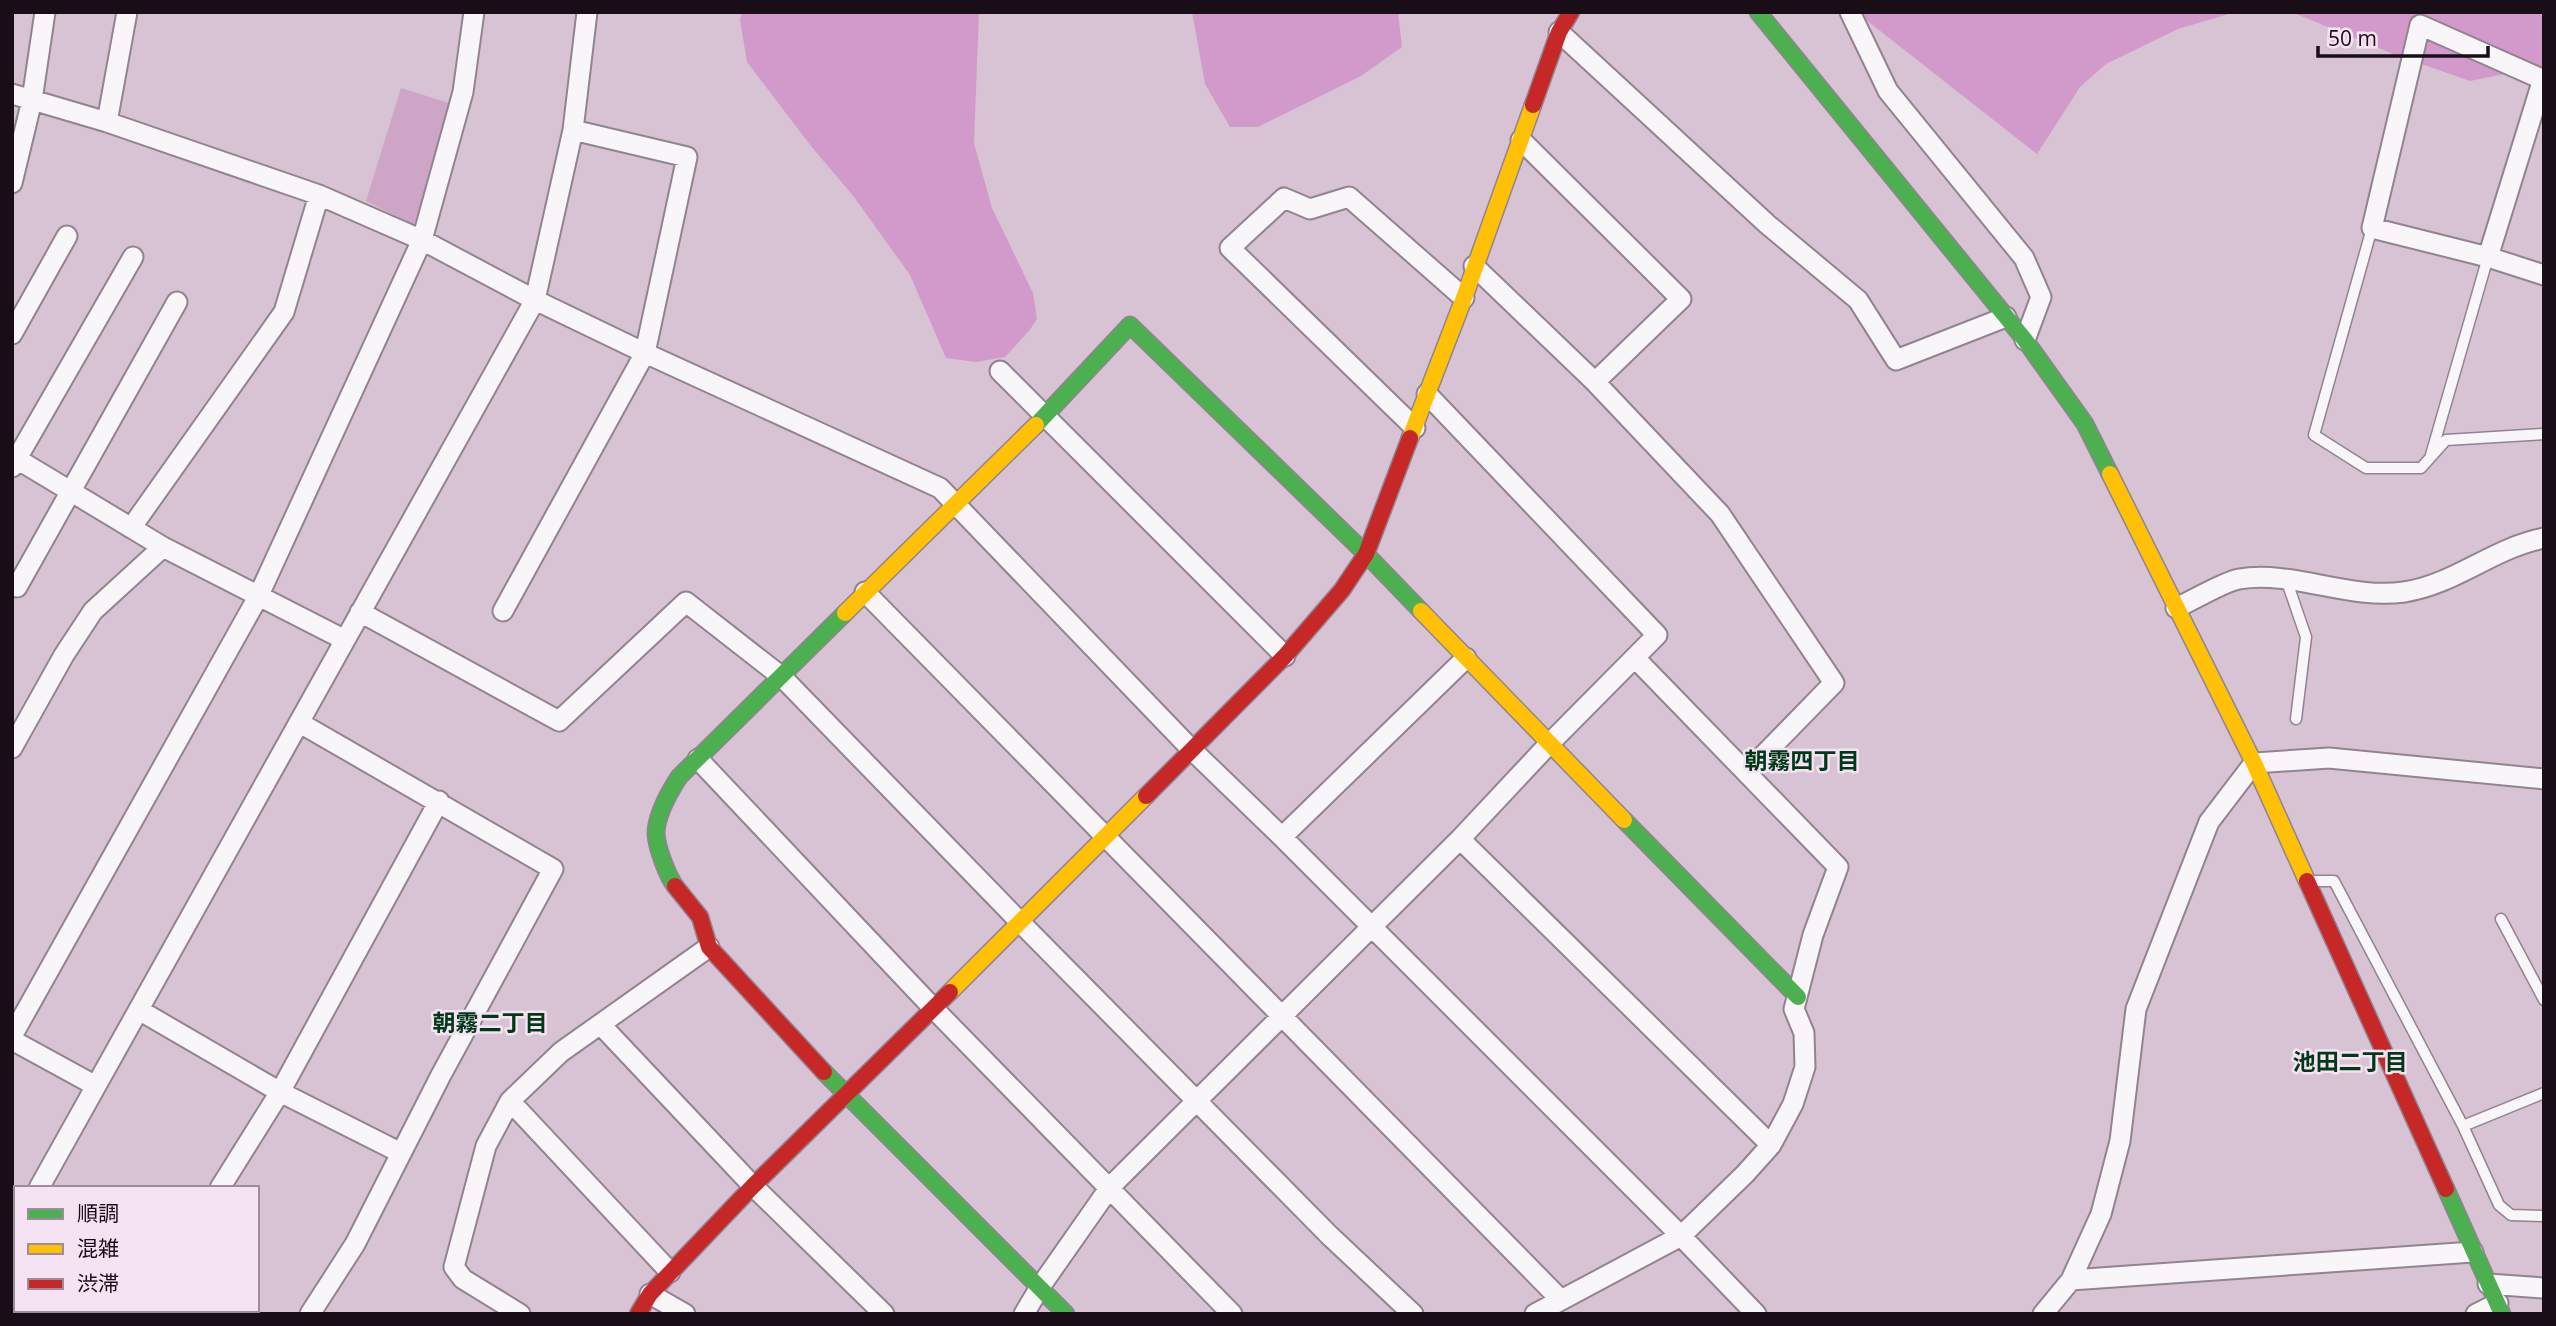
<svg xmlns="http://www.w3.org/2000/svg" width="2556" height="1326" font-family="'Open Sans','Noto Sans JP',sans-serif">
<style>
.green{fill:#cea4c7}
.forest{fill:#d29acb}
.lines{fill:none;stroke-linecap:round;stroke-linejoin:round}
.lane-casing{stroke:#928390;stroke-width:13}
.street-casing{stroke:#928390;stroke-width:23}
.fast-casing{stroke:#928390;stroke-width:19}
.slow-casing{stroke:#928390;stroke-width:19}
.jam-casing{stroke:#928390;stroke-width:19}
.lane{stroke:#f9f6f9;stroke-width:10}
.street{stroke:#f9f6f9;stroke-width:19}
.fast{stroke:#4caf50;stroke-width:16}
.slow{stroke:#ffc107;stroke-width:16}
.jam{stroke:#c62828;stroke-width:16}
.labels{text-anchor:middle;stroke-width:5;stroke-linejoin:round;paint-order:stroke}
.neighbourhood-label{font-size:23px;font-weight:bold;fill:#003918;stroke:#f5e2f2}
</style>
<rect width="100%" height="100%" fill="#d8c3d4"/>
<path class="green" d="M 401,88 L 452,104 L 414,225 L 366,201 Z"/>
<path class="forest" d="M 742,12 L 979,12 L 974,143 L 992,208 L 1033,293 L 1037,319 L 1029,331 L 1005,357 L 976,362 L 946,358 L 910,275 L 854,197 L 811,146 L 747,62 L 740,20 Z
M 1192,12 L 1398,12 L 1402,47 L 1361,76 L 1258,127 L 1230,127 L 1205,84 Z
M 1856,12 L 2544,12 L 2544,66 L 2470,81 L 2393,54 L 2294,13 L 2232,13 L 2178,29 L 2106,64 L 2080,87 L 2037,154 Z"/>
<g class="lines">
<g class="lane-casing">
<path id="lane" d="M 2372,228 L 2314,435 L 2366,468 L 2421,468 L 2446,440 L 2544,434
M 2431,455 L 2488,257
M 2286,579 L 2306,637 L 2296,719
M 2309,881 L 2334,881 L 2463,1126 L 2499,1205 L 2511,1215 L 2544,1216
M 2501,919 L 2544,1000
M 2463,1126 L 2544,1093"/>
</g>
<g class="street-casing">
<path id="street" d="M 1850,12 L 1888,91 L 2024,258 L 2041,297 L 2025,340
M 1559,32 L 1767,224 L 1858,300 L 1896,360 L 2006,317
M 2544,80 L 2420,25 L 2372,228 L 2488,257 L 2544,275
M 12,94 L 107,122 L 319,195 L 422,240 L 535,300 L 645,353 L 940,488 L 1191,749 L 1282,837 L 1681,1236 L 1756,1314
M 107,122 L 127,12
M 1521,140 L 1681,299 L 1595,382
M 12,183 L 32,100 L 45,12
M 2488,257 L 2543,79
M 1474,266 L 1595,382 L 1720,514 L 1834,683 L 1747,772
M 12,334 L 67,236
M 1000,371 L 1285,656
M 1415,428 L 1230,248 L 1284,198 L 1310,209 L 1349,197 L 1464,298
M 12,456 L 163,547 L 345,640
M 12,467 L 133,257
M 131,528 L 284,312 L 319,195
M 17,587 L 177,302
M 865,592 L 1561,1300
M 2176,608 C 2192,601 2223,582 2239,579 C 2292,570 2349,600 2404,592 C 2456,584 2493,548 2544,538
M 503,611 L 645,353 L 687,157 L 573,130
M 360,612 L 559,721 L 686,602 L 782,677 L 1019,921 L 1329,1235 L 1413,1314
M 300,723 L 553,869 L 441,1075 L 355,1244 L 310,1314
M 12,748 L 64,655 L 93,611 L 163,547
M 698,759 L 933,1008 L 1232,1314
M 1282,837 L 1466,658
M 1460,839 L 1771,1145
M 139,1010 L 280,1092 L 401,1153
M 601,1025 L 753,1186 L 884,1314
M 12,1036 L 258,597 L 422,240 L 463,92 L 474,12
M 12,1040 L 96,1086
M 510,1101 L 670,1272
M 39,1188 L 535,300 L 573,130 L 587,12
M 220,1188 L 280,1092 L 439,801
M 12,1234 L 16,1228
M 2071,1280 L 2473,1252
M 2488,1284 L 2544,1288
M 650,1294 L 685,1314
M 142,1314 L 144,1310
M 520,1314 L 463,1279 L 454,1267 L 486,1146 L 510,1101 L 561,1052 L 709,947
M 1024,1314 L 1040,1287 L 1110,1187 L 1460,839 L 1549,744 L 1657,635 L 1427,394
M 1535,1314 L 1681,1236 L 1745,1174 L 1771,1145 L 1793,1104 L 1805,1067 L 1804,1033 L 1794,1009 L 1813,935 L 1838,867 L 1635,658
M 2043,1314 L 2071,1280 L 2101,1214 L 2120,1141 L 2136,1009 L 2209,822 L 2254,763 L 2329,758 L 2544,779
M 2476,1314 L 2498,1303"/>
</g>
<g class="fast-casing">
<path id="fast" d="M 1758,12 L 2025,340 L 2085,424 L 2110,474
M 1036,425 L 1130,325 L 1366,554 L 1421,611
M 1624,820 L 1798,997
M 675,886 C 667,875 657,848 656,834 C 656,816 670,791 679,777 L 845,613
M 824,1072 L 1066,1314
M 2446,1189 L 2502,1314"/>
</g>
<g class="slow-casing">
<path id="slow" d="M 1410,438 L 1464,298 L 1533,105
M 2110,474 L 2254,763 L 2307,881
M 1421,611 L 1624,820
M 845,613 L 1036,425
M 950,992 L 1146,796"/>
</g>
<g class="jam-casing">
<path id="jam" d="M 1533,105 L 1559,32 L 1571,12
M 1146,796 L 1285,656 L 1342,590 L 1366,554 L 1410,438
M 2307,881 L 2446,1189
M 675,886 L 700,917 L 709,947 L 824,1072
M 638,1314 L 650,1294 L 753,1186 L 950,992"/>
</g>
<use href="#lane" class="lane"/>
<use href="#street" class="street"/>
<use href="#fast" class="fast"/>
<use href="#slow" class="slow"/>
<use href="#jam" class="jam"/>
</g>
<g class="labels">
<g class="neighbourhood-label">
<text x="1802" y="769">朝霧四丁目</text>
<text x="490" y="1031">朝霧二丁目</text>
<text x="2350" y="1070">池田二丁目</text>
</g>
</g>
<rect width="2556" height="1326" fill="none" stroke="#190d18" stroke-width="28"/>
<rect x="14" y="1186" width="245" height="126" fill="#f5e2f2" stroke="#9d8d9b" stroke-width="2"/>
<rect x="28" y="1209" width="35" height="10" fill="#4caf50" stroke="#9d8d9b" stroke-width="2"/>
<text x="77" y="1221" font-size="21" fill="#190d18">順調</text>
<rect x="28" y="1244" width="35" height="10" fill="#ffc107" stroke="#9d8d9b" stroke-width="2"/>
<text x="77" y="1256" font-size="21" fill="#190d18">混雑</text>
<rect x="28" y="1279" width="35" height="10" fill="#c62828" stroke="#9d8d9b" stroke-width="2"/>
<text x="77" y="1291" font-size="21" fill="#190d18">渋滞</text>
<path d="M2318 46v10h170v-10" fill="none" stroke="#190d18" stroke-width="3.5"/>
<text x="2328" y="46" font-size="21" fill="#190d18" stroke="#f5e2f2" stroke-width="5" paint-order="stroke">50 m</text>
</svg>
